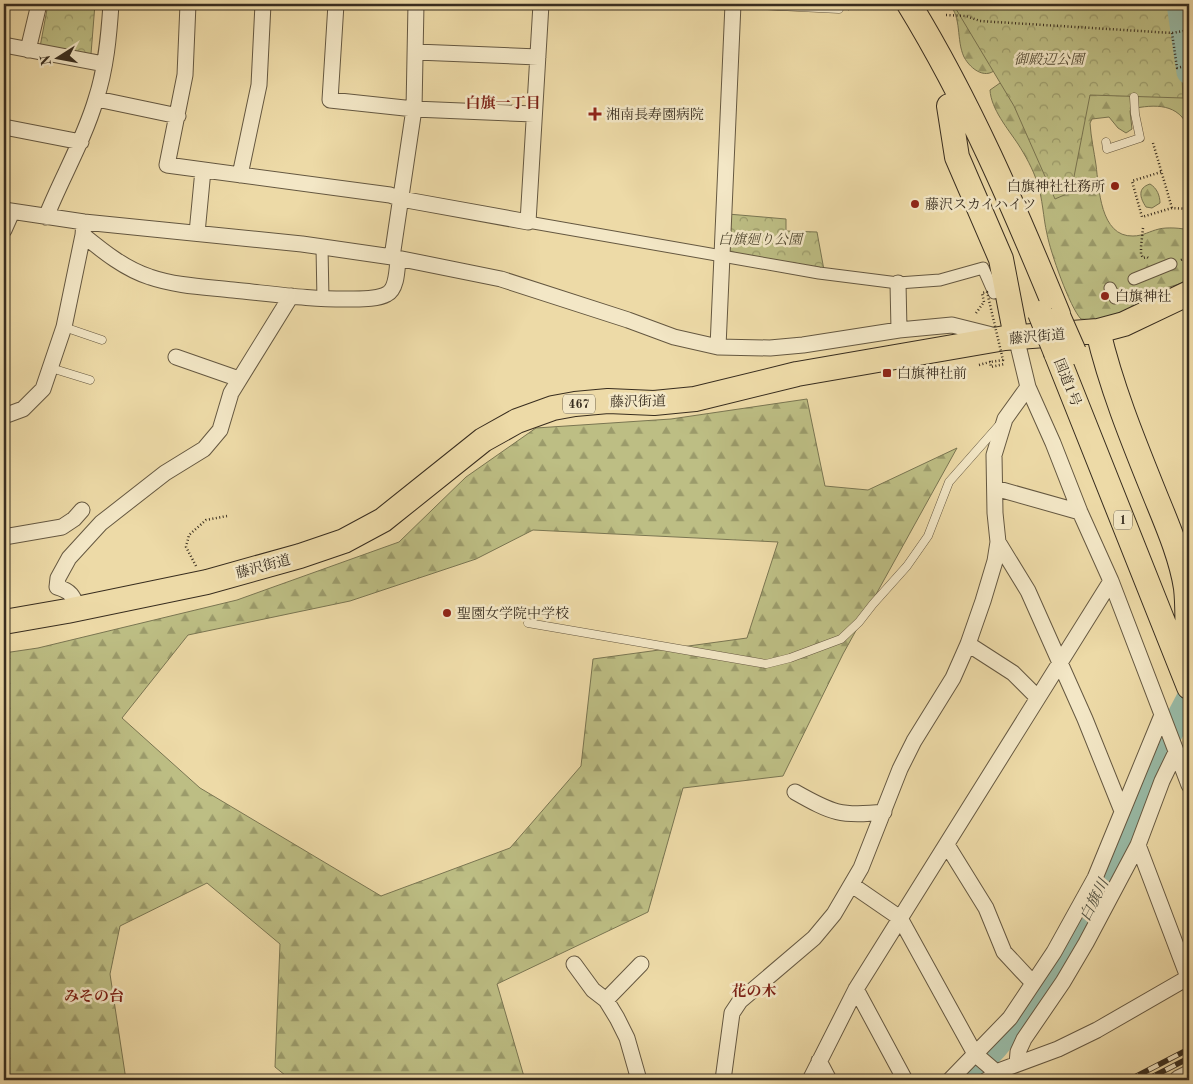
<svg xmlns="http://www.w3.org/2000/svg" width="1193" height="1084" font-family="'Old Standard TT','Noto Serif JP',serif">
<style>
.forest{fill:url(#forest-firs);stroke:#7a7652;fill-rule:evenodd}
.park{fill:url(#park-crowns);stroke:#7a7652}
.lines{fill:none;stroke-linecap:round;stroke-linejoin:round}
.river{stroke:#99bba7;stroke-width:25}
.service-casing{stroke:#655841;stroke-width:9}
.pedestrian-casing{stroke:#655841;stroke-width:13}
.minor-casing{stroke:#655841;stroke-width:17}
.tertiary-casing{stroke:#655841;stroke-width:21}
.trunk-casing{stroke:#382d1f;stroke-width:26}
.path{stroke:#382d1f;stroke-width:2.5;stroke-dasharray:1 2.5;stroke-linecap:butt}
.service{stroke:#f3e7c6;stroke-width:8}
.pedestrian{stroke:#f3e7c6;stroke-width:11}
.minor{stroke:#f3e7c6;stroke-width:15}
.tertiary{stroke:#f3e7c6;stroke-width:19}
.trunk{stroke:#eddaa7;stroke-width:24}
.rail-casing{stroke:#382d1f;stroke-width:5.5}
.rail{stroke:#f3e7c6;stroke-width:4;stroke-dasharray:11;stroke-linecap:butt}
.trunk-bridge-casing{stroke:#382d1f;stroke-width:26;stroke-linecap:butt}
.path-bridge{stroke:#382d1f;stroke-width:2.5;stroke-dasharray:1 2.5;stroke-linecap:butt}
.trunk-bridge{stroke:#eddaa7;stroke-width:24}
.poi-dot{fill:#8f2418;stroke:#f3e7c6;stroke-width:2}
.labels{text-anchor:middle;stroke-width:5;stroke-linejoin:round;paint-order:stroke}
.shield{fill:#f3e7c6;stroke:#706551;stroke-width:1}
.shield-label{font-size:12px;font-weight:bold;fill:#382d1f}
.park-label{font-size:14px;font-style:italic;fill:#534a33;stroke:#f3e7c6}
.poi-label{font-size:14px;fill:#382d1f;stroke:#f3e7c6;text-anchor:start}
.street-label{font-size:14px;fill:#382d1f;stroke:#f3e7c6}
.neighbourhood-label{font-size:15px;font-weight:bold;fill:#7a1f14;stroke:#f3e7c6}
.water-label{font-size:15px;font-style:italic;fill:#505041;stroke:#f3e7c6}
</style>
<defs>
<pattern id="forest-firs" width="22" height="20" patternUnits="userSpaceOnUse" patternTransform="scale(1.25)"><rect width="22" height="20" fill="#bdbe84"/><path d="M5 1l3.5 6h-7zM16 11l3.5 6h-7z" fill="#9b9b6b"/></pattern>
<pattern id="park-crowns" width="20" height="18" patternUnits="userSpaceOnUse" patternTransform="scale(1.25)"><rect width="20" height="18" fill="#bdbe84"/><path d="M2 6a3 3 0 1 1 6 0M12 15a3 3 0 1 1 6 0" fill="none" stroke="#9b9b6b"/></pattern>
</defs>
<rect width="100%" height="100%" fill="#eddaa7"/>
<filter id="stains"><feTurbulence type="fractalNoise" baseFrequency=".004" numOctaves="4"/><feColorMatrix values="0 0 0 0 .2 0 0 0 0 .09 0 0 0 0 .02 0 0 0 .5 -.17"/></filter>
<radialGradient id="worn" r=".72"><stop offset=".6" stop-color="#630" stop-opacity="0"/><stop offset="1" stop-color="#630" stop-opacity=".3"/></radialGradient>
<path class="forest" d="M 949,4 L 1012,4 L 998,67 C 987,81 971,70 964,57 C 956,40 962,17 949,4 Z
M 1182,79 C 1183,96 1189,112 1189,129 C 1179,103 1155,104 1131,109 L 1130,111 L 1132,129 L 1126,133 L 1118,128 L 1109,117 L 1092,119 L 1090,123 C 1091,138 1094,151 1096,165 C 1099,188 1100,237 1133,236 C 1143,236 1150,231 1159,229 C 1167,227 1181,228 1189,230 L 1189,281 L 1166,288 L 1152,294 L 1128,311 L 1097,320 L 1081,319 C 1070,308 1050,251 1047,234 C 1043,217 1043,199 1037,182 C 1033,169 1025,155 1018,144 C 1008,129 991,109 990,90 L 1000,83 L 1074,94 Z
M 1150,184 C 1157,188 1160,196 1160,203 L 1152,208 L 1146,207 C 1140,198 1137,188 1150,184 Z
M 807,399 L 825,486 L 868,490 L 957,448 L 843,654 L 783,776 L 683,788 L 648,912 L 497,984 L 525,1080 L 291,1080 L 275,1067 L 280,944 L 207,883 L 120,926 L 110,974 L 126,1080 L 4,1080 L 4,653 L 38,648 L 237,600 L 399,542 L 466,477 L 536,428 L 671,419 ZM 533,530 L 778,542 L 747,638 L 593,659 L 581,766 L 510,848 L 381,896 L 200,788 L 122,718 L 188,635 L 350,601 L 476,559 Z"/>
<path class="park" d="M 48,4 L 95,4 L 91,54 L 40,47 Z
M 953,4 L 1171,4 L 1181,58 L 1183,98 L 1090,95 L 1071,192 L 1055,199 L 1014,106 Z
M 728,214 L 786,219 L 786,231 L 817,232 L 824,270 L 726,256 Z"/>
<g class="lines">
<path class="river" d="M 1179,4 L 1189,72
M 964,1080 L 995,1048 L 1034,1001 L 1060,967 L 1090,910 L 1128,834 L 1162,749 L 1189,698"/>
<g class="service-casing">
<path id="service" d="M 733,4 L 839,9
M 1106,142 L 1107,149 L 1140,138 L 1135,114 L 1134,97
M 64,327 L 102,340
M 51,368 L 90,380
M 528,623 L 766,664 L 790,658 L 841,639 L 859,622 L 873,604 L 907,566 L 928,536 L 949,482 L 1001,423"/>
</g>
<g class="pedestrian-casing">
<path id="pedestrian" d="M 528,222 L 819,273 L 898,283 L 940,280 L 983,268 L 994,293
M 322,247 L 323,300
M 1134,279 L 1171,264
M 1110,288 L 1115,298
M 983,1080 L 996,1072"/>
</g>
<g class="minor-casing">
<path id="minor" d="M 188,4 L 185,75 L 167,165 L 390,195 L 401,199 L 528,222 L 541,4
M 336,4 L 330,100 L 414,109 L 534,114
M 4,45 L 104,64
M 28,50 L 39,4
M 416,52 L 538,57
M 97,99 L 178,116
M 4,127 L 81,142
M 240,175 L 259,85 L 263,4
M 4,210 L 84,222 L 302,244 L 392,257 L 501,279 L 628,320 L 674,337 L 718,347 L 770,348 L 803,345 L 899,330 L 952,325 L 996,336
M 46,217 C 62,177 84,140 96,99 C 106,69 109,35 111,4
M 84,222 L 83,235 C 104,252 125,269 150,277 C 176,286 206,287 233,290 C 273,294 313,300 354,299 C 364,299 378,299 387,294 C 397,289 397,269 398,259
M 4,230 L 12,212
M 197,233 L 203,170
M 392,257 L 414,109 L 416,4
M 898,283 L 899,330
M 1016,337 L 1028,387 L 1053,443 L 1080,512 L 1111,581 L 1189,785
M 718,347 L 733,4
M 176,357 L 239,379
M 4,416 L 23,409 L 43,389 L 64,327 L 83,235
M 995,488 L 1080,512
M 4,537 L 62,527 L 74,519 L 82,510
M 998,542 L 1028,591 L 1085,719 L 1122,811
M 78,608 C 73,596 71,591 57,587 L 58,578 L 69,558 L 101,523 L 165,473 L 204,449 L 220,430 L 231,393 L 291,296
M 968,644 L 1013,673 L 1038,698
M 795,792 C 832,813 841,817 884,812
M 947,845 L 986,908 L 1004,952 L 1033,983
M 1138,845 L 1188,977
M 852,885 L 900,918 L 975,1054 L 996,1072 L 1058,1049 L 1097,1030 L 1189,977
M 574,964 L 593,990 L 606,1000 L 617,1018 L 627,1038 L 639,1080
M 856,989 L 905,1080
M 606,1000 L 641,964
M 819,1061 L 829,1080
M 1017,1064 L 1018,1052 L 1024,1039 L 1063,982 L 1086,943 L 1138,845 L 1162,781 L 1176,752
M 723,1080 L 732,1013 L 740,1001 L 814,938 L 834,914 L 861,868 L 900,769 L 914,741 L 953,678 L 968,644 L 983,601 L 995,561 L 998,542 L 995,513 L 994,455 L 1005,419 L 1028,387
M 810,1080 L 856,989 L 1111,581
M 950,1080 L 1010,1018 L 1054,952 L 1095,878 L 1162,715"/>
</g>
<g class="tertiary-casing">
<path id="tertiary" d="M 1179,1080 L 1189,1075"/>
</g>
<g class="trunk-casing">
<path id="trunk" d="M 909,4 C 969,102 1014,207 1058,314
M 949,106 L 957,157 L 1001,259 L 1016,337
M 1098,331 C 1111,386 1132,438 1153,490 C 1165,520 1181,555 1186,588 C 1188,605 1187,623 1188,641
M 1056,353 L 1189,687
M 4,622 L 67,611 L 207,582 L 300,556 L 344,541 L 383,520 L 483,440 L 517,421 L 553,408 L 575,404 L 608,401 L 654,403 L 695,399 L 797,374 L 1005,338 L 1098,331 L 1124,324 L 1189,293"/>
</g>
<path class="path" d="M 848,9 L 857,8
M 946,15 L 966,16 L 980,21 L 1172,33 L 1189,30
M 1172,33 L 1177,68 L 1185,66
M 1153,143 L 1172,208
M 1161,172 L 1132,181 L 1142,217 L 1172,208 L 1189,209
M 1143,228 L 1141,247 L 1141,254 L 1143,258 L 1147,257 L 1150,259
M 1187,255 L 1188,251
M 1181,260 L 1189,256
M 976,313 L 984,302
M 979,365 L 990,362 L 991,367 L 1004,364
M 196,566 L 186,547 L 189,535 L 206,520 L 227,516"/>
<use href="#service" class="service"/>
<use href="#pedestrian" class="pedestrian"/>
<use href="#minor" class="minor"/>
<use href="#tertiary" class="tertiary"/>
<use href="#trunk" class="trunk"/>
<g class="rail-casing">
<path id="rail" d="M 1129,1080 L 1189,1049
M 1146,1080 L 1189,1058"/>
</g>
<use href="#rail" class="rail"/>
<g class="trunk-bridge-casing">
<path id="trunk-bridge" d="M 1040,313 L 1056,353
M 1059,318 L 1074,352"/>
</g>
<path class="path-bridge" d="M 984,302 L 982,293 L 987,292 L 1003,360 L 990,362"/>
<use href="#trunk-bridge" class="trunk-bridge"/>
</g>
<g class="poi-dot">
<path d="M592.5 106.5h5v5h5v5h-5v5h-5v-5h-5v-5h5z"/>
<circle cx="1115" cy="186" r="5"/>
<circle cx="915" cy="204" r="5"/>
<circle cx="1105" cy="296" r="5"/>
<rect x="882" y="368" width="10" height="10" rx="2.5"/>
<circle cx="447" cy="613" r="5"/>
</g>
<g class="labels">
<g class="shield">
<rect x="563" y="394.5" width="32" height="19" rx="4"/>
<rect x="1114" y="510.5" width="18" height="19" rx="4"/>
</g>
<g class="shield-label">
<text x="579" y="408">467</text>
<text x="1123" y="524">1</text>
</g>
<g class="park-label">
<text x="1049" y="64">御殿辺公園</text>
<text x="760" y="244">白旗廻り公園</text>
</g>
<g class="poi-label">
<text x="606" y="119">湘南長寿園病院</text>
<text x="1105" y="191" text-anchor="end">白旗神社社務所</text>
<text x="925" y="209">藤沢スカイハイツ</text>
<text x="1115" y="301">白旗神社</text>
<text x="897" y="378">白旗神社前</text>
<text x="457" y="618">聖園女学院中学校</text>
</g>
<g class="street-label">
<text transform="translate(1037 336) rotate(-5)" y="5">藤沢街道</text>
<text transform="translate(1068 382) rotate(68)" y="5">国道1号</text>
<text transform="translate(638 401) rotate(-1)" y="5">藤沢街道</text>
<text transform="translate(263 566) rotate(-15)" y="5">藤沢街道</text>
</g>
<g class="neighbourhood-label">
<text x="503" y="108">白旗一丁目</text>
<text x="754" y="996">花の木</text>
<text x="94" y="1001">みその台</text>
</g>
<g class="water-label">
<text transform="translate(1094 900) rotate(-63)" y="5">白旗川</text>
</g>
</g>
<rect width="1193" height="1084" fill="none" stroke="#eddaa7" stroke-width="20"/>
<rect x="5" y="5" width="1183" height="1074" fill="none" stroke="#382d1f" stroke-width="2.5"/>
<rect x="10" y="10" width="1173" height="1064" fill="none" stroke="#382d1f"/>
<g transform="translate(58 58) rotate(259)" stroke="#f3e7c6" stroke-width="4" paint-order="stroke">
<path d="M0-4L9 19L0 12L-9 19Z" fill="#382d1f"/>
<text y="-8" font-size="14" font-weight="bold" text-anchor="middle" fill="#382d1f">N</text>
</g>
<rect width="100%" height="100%" filter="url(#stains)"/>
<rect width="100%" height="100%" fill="url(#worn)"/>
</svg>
